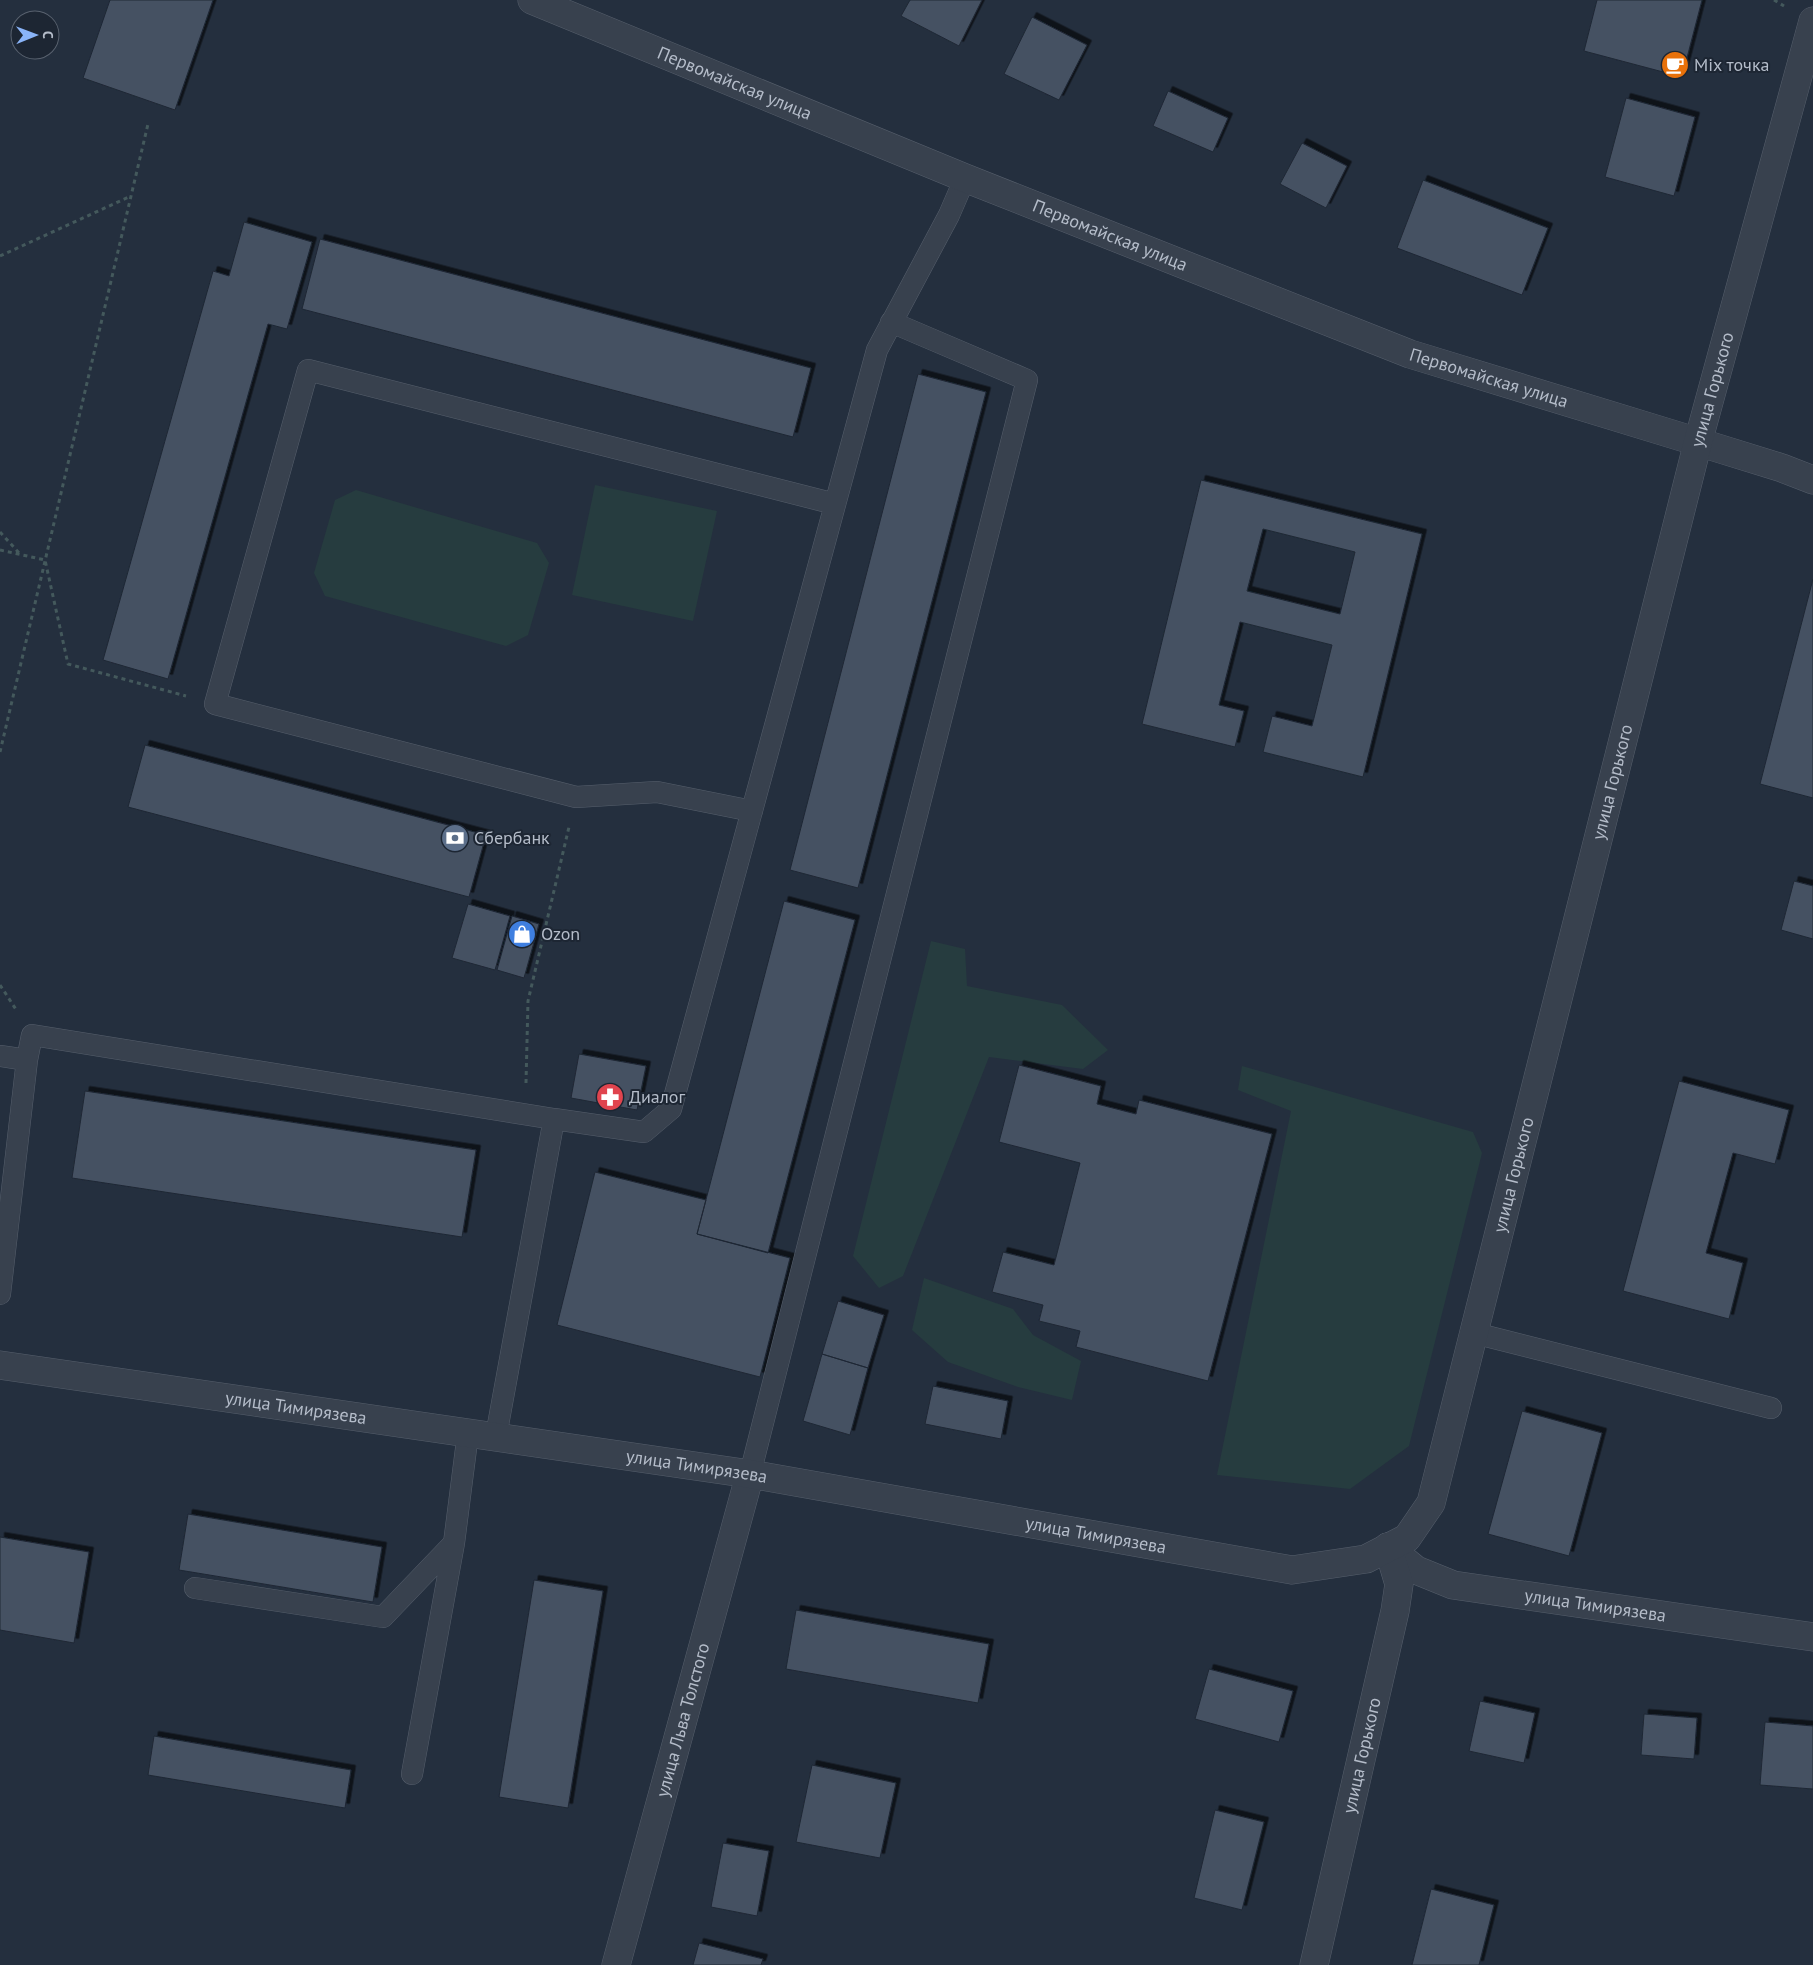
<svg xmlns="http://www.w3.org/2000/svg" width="1813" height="1965" font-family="'PT Sans',sans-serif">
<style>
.green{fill:#263c3f}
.building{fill:#455162;stroke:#1f2835;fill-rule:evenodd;filter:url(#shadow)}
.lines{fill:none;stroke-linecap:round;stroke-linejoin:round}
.service-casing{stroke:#565f6c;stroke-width:22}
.minor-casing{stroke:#565f6c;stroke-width:29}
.tertiary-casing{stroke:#565f6c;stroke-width:29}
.path{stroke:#44595c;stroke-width:3;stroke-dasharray:4 4;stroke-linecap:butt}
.service{stroke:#38414e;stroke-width:21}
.minor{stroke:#38414e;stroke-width:28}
.tertiary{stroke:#38414e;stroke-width:28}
.labels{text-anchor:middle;stroke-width:4;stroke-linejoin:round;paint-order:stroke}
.poi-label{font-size:18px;fill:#b4bcc9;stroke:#1d2633;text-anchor:start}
.street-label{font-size:18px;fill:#b4bcc9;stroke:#1d2633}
</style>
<defs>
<filter id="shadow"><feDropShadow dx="4.5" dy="-4.5" stdDeviation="0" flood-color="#0009"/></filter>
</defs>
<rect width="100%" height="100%" fill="#242f3e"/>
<path class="green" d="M 595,485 L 717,511 L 693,621 L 572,595 Z
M 356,490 L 537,543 L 549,563 L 528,635 L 506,646 L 325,596 L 314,573 L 335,500 Z
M 931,941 L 965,949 L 967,986 L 1062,1005 L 1108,1050 L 1083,1069 L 989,1057 L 903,1276 L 879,1288 L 853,1256 Z
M 1242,1066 L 1473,1132 L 1482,1153 L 1409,1446 L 1350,1489 L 1217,1475 L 1291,1111 L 1238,1090 Z
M 924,1278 L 1013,1309 L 1033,1335 L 1081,1361 L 1072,1400 L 1018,1387 L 948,1362 L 912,1330 Z"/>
<path class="building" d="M 110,0 L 213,0 L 175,110 L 83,78 Z
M 910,0 L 982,0 L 959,46 L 901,16 Z
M 1597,0 L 1702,0 L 1682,77 L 1584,51 Z
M 1032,17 L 1087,45 L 1059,100 L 1004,74 Z
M 1168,91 L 1228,118 L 1213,152 L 1153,126 Z
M 1626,98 L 1695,117 L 1674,196 L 1605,177 Z
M 1302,143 L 1347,166 L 1326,208 L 1280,184 Z
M 1423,180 L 1548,228 L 1522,295 L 1397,248 Z
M 244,222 L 312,242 L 287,329 L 268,324 L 168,679 L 103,660 L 213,271 L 229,276 Z
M 320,239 L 811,368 L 793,437 L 302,309 Z
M 918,374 L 986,392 L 858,888 L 790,870 Z
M 1201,480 L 1422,534 L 1363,777 L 1263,752 L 1272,716 L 1312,726 L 1332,645 L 1240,622 L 1219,705 L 1244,711 L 1235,747 L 1142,724 ZM 1263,529 L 1355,552 L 1340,614 L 1247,591 Z
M 1813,579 L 1813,798 L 1760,784 Z
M 145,745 L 486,835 L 469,897 L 128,807 Z
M 1794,881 L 1813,886 L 1813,939 L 1781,930 Z
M 784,901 L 855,920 L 768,1253 L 697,1234 Z
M 468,904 L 510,916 L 495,970 L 452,958 Z
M 512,916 L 539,924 L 524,978 L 497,970 Z
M 579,1054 L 646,1066 L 637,1110 L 571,1098 Z
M 1019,1065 L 1101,1086 L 1097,1104 L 1136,1114 L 1139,1100 L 1272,1134 L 1208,1381 L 1076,1347 L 1080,1331 L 1039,1321 L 1043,1305 L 992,1292 L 1003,1252 L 1054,1265 L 1080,1163 L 999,1142 Z
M 1679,1081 L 1789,1110 L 1775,1164 L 1733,1153 L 1706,1253 L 1743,1263 L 1729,1319 L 1623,1291 Z
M 85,1091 L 476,1150 L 462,1237 L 72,1178 Z
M 595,1172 L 706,1200 L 697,1234 L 790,1258 L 760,1377 L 557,1325 Z
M 838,1301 L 884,1315 L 868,1368 L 822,1354 Z
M 822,1354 L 868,1368 L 850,1435 L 803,1421 Z
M 933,1386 L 1008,1401 L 1001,1439 L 925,1424 Z
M 1522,1411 L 1602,1433 L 1569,1556 L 1488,1534 Z
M 188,1514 L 382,1547 L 373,1602 L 179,1570 Z
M 0,1537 L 89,1552 L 74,1643 L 0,1630 Z
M 534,1580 L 603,1591 L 568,1808 L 499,1797 Z
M 796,1610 L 989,1644 L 978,1703 L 786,1669 Z
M 1209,1669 L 1293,1691 L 1279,1742 L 1195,1719 Z
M 1480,1701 L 1535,1713 L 1524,1763 L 1469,1751 Z
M 1644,1714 L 1697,1718 L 1694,1759 L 1641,1755 Z
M 1765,1722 L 1813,1726 L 1813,1789 L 1760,1785 Z
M 154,1736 L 351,1770 L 345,1808 L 148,1775 Z
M 812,1765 L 896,1783 L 880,1858 L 796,1842 Z
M 1215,1810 L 1264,1822 L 1242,1910 L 1194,1898 Z
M 723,1843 L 769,1851 L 757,1916 L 711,1907 Z
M 1431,1889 L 1494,1905 L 1479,1965 L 1412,1965 Z
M 699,1943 L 763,1959 L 761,1965 L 693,1965 Z"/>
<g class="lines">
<g class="service-casing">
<path id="service" d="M 752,811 L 657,792 L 576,797 L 215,704 L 308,370 L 835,504
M 0,1056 L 27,1060 L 32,1035 L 554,1119 L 496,1436
M 554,1119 L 644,1132 L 671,1109 L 877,350 L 949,215 L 965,178
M 0,1294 L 27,1060
M 1474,1333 L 1771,1408
M 750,1474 L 1027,380 L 891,322
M 195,1588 L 383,1617 L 454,1543
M 412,1774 L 454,1543 L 468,1433"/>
</g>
<g class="minor-casing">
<g id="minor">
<path id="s1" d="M 532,0 L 965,178 L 1410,354 L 1698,442 L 1782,468 L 1813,480"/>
<path id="s2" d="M 1388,1547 L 1416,1570 L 1453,1585 L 1813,1637"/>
<path id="s3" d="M 616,1965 L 750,1474"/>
<path id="s4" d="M 1314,1965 L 1395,1611 L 1399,1584 L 1388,1547"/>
</g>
</g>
<g class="tertiary-casing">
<g id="tertiary">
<path id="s5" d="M 0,1365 L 750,1474 L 1292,1570 L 1366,1559 L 1407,1538 L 1431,1503 L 1698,442 L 1813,21"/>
</g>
</g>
<path class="path" d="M 1774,0 L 1784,6
M 0,256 L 131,196
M 0,532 L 20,554
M 0,550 L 45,560 L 68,664 L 186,696
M 0,752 L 148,124
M 0,985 L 17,1011
M 526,1083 L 528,1001 L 569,827"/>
<use href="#service" class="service"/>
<use href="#minor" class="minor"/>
<use href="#tertiary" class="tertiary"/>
</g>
<defs>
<g id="cafe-disc" transform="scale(1.4375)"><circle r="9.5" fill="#e8710a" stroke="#1d2633"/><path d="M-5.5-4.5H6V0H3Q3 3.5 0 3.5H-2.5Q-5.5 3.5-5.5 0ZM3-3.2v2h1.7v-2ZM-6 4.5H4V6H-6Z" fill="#fff"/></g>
<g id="bank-disc" transform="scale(1.4375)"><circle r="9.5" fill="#5c6f8a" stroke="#1d2633"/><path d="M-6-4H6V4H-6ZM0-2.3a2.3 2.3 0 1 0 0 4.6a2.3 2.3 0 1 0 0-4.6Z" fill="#fff"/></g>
<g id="shop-disc" transform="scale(1.4375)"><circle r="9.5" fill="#3f7fe0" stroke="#1d2633"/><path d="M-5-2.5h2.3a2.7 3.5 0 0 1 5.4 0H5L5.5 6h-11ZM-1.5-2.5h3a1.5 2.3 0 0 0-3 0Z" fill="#fff"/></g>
<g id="pharmacy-disc" transform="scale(1.4375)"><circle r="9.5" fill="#e0444e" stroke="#1d2633"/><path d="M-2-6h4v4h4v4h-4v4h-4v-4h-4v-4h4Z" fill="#fff"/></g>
</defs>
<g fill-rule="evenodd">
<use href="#cafe-disc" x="1675" y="65"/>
<use href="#bank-disc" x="455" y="838"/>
<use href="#shop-disc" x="522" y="934"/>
<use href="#pharmacy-disc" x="610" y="1097"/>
</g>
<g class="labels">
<g class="poi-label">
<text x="1694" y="71">Mix точка</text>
<text x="474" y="844">Сбербанк</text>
<text x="541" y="940">Ozon</text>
<text x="629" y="1103">Диалог</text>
</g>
<g class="street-label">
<text dy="6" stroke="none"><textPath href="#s1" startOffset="219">Первомайская улица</textPath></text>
<text dy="6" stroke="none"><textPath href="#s1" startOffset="624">Первомайская улица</textPath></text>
<text dy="6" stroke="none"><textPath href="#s1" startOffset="1029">Первомайская улица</textPath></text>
<text dy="6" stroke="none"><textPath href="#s5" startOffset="2620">улица Горького</textPath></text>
<text dy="6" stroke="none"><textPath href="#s5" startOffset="2215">улица Горького</textPath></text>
<text dy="6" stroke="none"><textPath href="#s5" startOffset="1810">улица Горького</textPath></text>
<text dy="6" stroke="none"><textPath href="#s5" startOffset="299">улица Тимирязева</textPath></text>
<text dy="6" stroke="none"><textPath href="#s5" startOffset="704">улица Тимирязева</textPath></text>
<text dy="6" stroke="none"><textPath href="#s5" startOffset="1109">улица Тимирязева</textPath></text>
<text dy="6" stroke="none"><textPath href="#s2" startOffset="220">улица Тимирязева</textPath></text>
<text dy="6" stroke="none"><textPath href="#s3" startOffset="254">улица Льва Толстого</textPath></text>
<text dy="6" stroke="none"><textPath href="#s4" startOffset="215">улица Горького</textPath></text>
</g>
</g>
<g transform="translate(35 35) rotate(89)"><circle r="24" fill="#1d2633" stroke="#59626f"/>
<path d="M0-4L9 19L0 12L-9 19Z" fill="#8ab4f8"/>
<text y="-8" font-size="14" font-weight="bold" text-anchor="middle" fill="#b4bcc9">С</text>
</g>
</svg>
